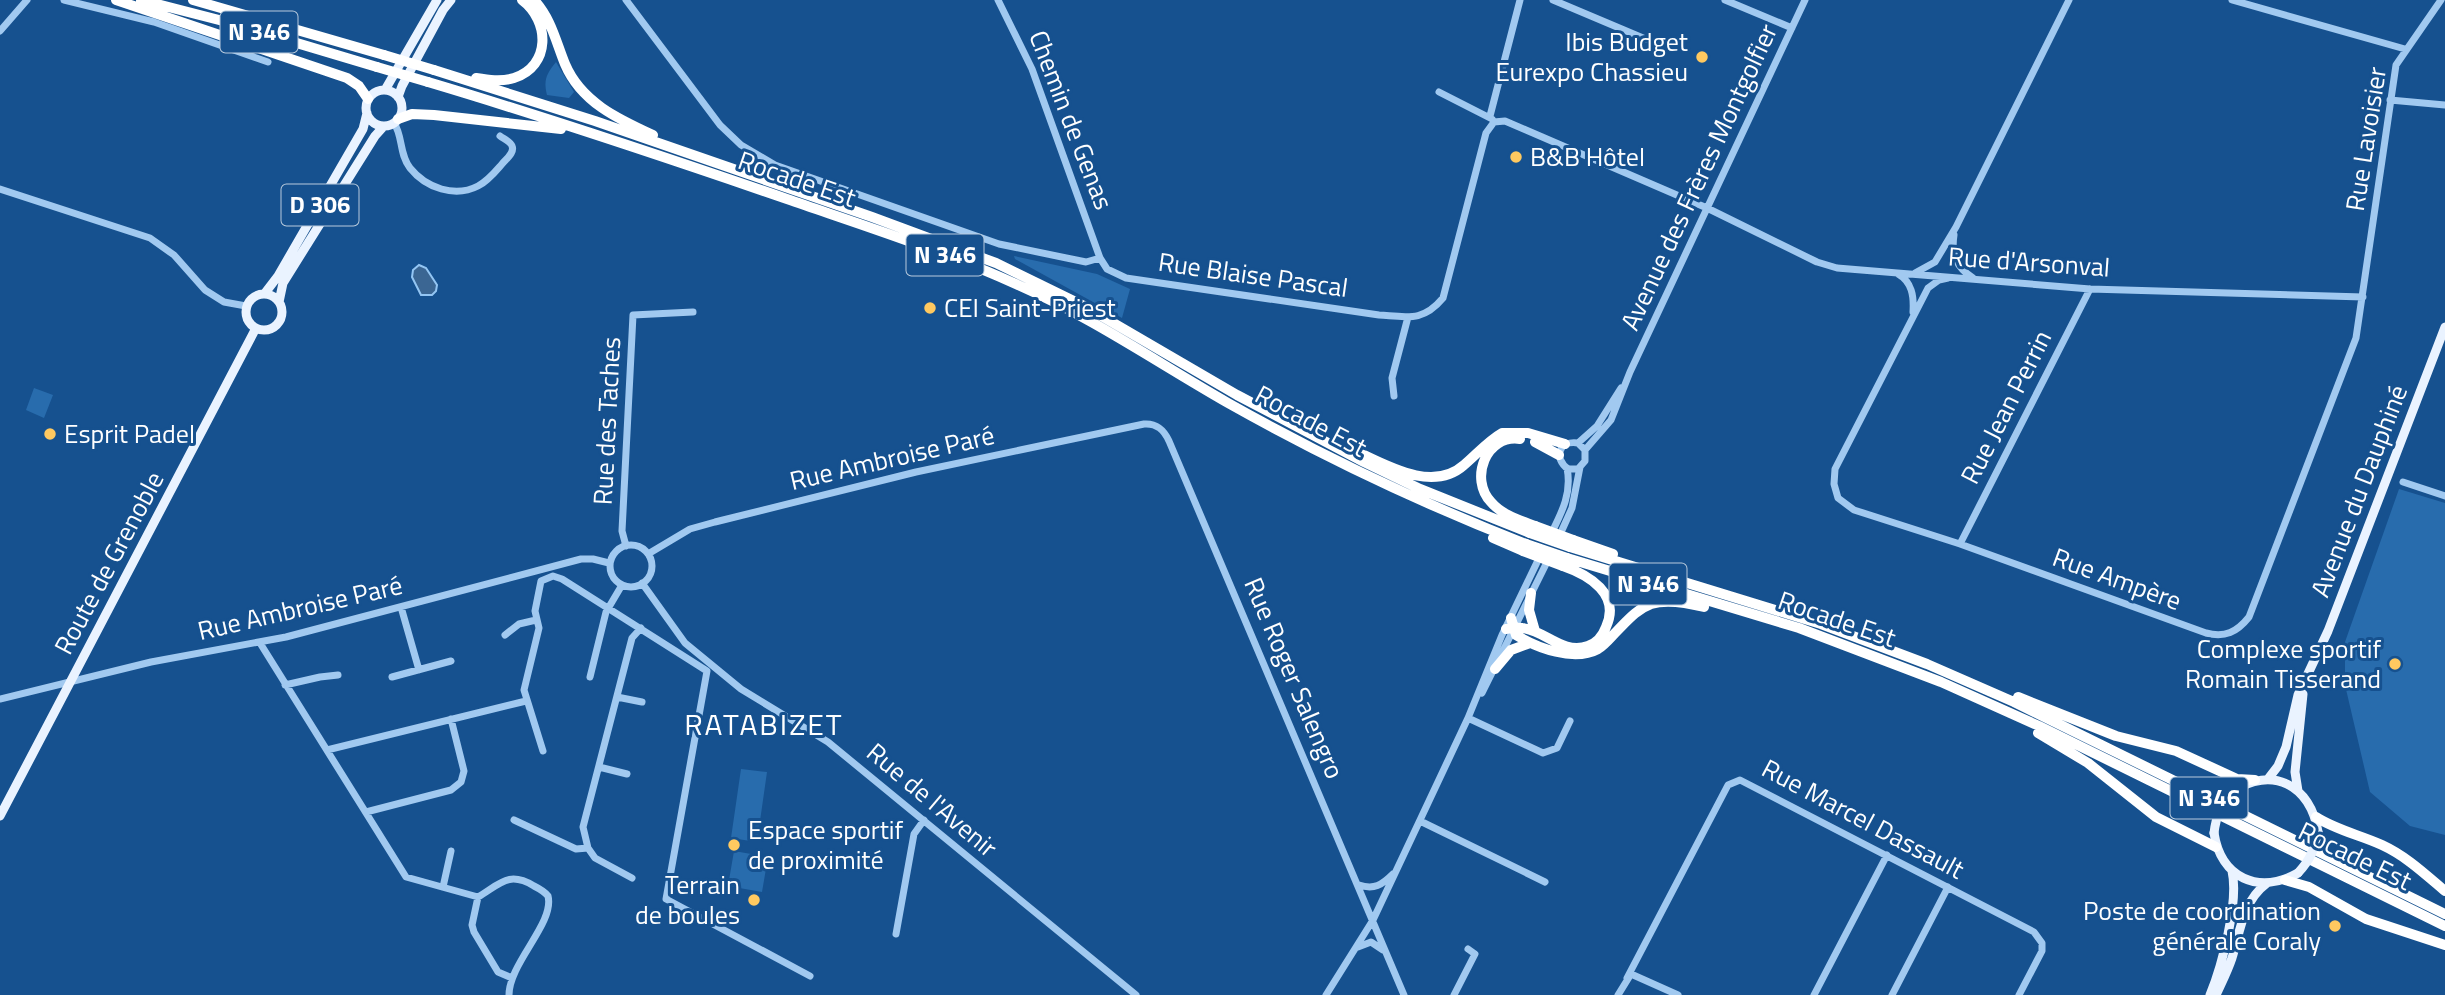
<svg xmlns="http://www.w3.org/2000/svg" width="2445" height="995" font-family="'Titillium Web',sans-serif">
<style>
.green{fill:#286cad}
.water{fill:#3b6693;stroke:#93c5f3;stroke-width:2}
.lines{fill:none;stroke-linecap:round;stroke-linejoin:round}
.minor{stroke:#a1c9f0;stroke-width:7}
.major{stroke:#eaf3ff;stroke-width:9}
.highway{stroke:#fff;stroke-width:10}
.major-bridge{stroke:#eaf3ff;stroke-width:9}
.highway-bridge{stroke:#fff;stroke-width:10}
.poi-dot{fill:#ffc960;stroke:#16518f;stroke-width:2.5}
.labels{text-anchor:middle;stroke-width:6;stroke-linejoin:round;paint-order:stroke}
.shield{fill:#16518f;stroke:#b9cbdd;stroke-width:2}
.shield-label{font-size:24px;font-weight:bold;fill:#fff}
.poi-label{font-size:26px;fill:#fff;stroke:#16518f;text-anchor:end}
.street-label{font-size:26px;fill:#fff;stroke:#16518f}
.quarter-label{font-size:30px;letter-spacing:2px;fill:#fff;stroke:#16518f}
</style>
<rect width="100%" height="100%" fill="#16518f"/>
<path class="green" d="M 556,62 L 574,92 L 569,98 L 547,95 C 543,80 547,73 556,62 Z
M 1014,256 L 1097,274 L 1130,289 L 1122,318 L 1015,259 Z
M 34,388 L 53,395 L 44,418 L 26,410 Z
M 2399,489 L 2445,503 L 2445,835 L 2410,826 L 2370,792 L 2345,685 L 2345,642 Z
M 741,769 L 767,772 L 757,842 L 731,838 Z
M 734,851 L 768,857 L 762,892 L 728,886 Z"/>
<path class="water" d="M 419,265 L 426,268 L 437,285 L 436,291 L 432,295 L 421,295 L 412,277 L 413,270 Z"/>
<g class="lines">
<path class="minor" d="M 64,0 L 154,22 L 268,62
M 626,0 L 720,125 L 741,145 L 775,165 L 999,244 L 1086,262 L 1100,258
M 998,0 L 1032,69 L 1100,258 L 1107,269 L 1126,278 L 1379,315 C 1408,317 1423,322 1443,298 L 1486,133 L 1494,122
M 1553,0 L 1662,46
M 1725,0 L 1792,28
M 2232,0 L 2405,49
M 0,31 L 27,0
M 1439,92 L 1492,119
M 2390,100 L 2445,105
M 1490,116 L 1520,0
M 1494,122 L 1505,121 L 1526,130 L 1707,208 L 1817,262 L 1837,268 L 2090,289 L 2363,297
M 394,123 C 403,136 399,154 410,168 C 426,188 455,198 478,186 C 488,181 495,172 502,164 C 506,159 515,153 512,146 C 511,142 504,139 500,136
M 0,189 L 150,238 L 174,255 L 205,290 L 224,302 L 246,306
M 1954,235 C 1951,254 1956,267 1973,278
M 1915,273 L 1935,262 L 1956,227 L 2069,0
M 1898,274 C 1912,282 1914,296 1913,312
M 1948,278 L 1939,280 L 1928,288 L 1835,469 L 1834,484 L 1838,498 L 1854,510 L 1960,544 L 2206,633 C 2225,638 2237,632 2249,617 L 2356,338 L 2396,65 L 2441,0
M 1394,396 L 1392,378 L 1408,317
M 1578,443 L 1585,450 L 1585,461 L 1578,469 L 1568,469 C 1553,458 1559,440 1578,443 L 1597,426 L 1621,388
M 1585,450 L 1611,420 L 1630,372 L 1805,0
M 2403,482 L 2445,496
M 1551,534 C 1562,512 1572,493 1567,468
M 1558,539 L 1572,508 L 1580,467
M 1960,544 L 2090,289
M610 566a21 21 0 1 1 42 0a21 21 0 1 1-42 0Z
M 626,546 L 622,531 L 633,315 L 693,312
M 648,554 L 690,529 L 715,522 L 916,472 L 1144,424 C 1157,423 1164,430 1169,441 L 1404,995
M 642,583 L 685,643 L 741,689 L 828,742 L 1136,995
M 401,607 L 419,670
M 505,635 L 519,624 L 536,620
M 260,643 L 406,877 L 478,897 L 472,925 L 474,932 L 498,972 L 512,978
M 392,677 L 451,661
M 590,677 L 606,612 L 622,585
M 285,685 L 320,677 L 338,675
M 1482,693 L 1550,556
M 617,697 L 642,702
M 0,699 L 151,662 L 286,637 L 581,559 L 593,559 L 609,563
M 1468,718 L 1543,753 L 1557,748 L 1570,721
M 327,750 L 526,701
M 543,751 L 524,690 L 539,628 L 535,611 L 541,581 L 553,576 L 562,579 L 707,671 L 666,899 L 810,976
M 599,767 L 627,774
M 366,812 L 451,790 L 461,782 L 464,771 L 451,719
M 514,820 L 576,849 L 588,848 L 595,858 L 632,878
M 1420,821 L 1545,882
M 588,848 L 583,827 L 632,638 L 641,628
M 1359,885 C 1374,890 1382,885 1393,874
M 443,887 L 451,851
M 478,897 C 501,883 509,871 534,886 C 540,889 544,891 548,896 C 555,923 509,963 509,995
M 896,934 L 914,834 L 924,820
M 1358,947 L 1371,942 L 1383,950
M 1627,978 L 1728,785 L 1740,780 L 2034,932 L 2042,943 L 2042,951 L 2019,995
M 1326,995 L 1373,920 L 1468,718 L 1502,635 L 1541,554
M 1454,995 L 1475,954 L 1468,949
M 1618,995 L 1631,974 L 1678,995
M 1814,995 L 1887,855
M 1892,995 L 1948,887"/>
<path class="major" d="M 385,90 L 437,0
M366 108a18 18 0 1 1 36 0a18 18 0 1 1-36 0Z
M 398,97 L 402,86 L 443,10 L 451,0
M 265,293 L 278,276 L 363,129 L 367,113
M246 312a18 18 0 1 1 36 0a18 18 0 1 1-36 0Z
M 279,302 L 283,283 L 375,136 L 384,126
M 2268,779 L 2278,766 L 2286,747 L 2298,695 L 2328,631 L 2445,327
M 2298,791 L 2295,772 L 2303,694
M 2232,792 C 2272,765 2311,785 2318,832
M 0,816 L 256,328
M 2214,833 C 2221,878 2258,895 2298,873
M 2217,993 C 2222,982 2228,970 2232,958 C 2240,932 2243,901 2266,884
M 2210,995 C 2222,966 2239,901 2232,871"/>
<path class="highway" d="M 116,0 L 347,78 L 359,86 L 368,99
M 141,0 L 223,21 L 377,67
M 193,0 L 384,55
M 534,0 C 551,18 556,42 565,64 C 581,102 618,119 653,135
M 434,70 L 595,121 L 872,217 L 996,263 L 1086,307 L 1237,395 L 1364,462 L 1420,489 L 1530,533
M 476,78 C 488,80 501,82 514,78 C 551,66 550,21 522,0
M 428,82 C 549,118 668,158 787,199 C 865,226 944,251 1018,285 C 1091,317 1158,363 1228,403 C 1324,457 1423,504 1526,544
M 398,119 L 412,114 L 434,115 L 561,129
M 1520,439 C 1486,434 1469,479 1491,502 C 1502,515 1519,520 1535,526
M 1535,442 L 1559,455
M 1362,454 C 1393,469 1435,491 1464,465 C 1477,454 1488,441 1502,433 L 1528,433 L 1565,444
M 1493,538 L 1523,551
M 1573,540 L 1613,554
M 1570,547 L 1821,624 L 1927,664 L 2014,702 L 2445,914
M 1567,558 L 1799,628 L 1941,682 L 2039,726 L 2445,926
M 1531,593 L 1529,610 L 1535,631
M 1511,618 L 1516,635 C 1537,648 1574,662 1598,649 C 1605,645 1611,637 1617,631 C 1627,621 1637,609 1651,604 C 1667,599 1688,603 1704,607
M 1506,629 C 1511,628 1517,627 1522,628 C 1545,630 1562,655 1588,646 C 1597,643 1603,635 1606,627 C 1621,594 1589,575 1563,566
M 1495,669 L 1511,650 L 1530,643
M 2018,697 L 2116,736 L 2176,751 L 2237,779 L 2255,780
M 2038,733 L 2088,763 L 2156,817 L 2216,847
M 2316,817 C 2336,830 2360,835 2382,845 C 2406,856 2425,874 2445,891
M 2285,880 L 2309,887 L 2366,919 L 2445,945"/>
<path class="major-bridge" d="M 2214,833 C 2216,816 2221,805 2232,792
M 2298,873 C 2310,860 2315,849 2318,832"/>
<path class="highway-bridge" d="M 384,55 L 434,70
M 377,67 L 428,82
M 1535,526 L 1573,540
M 1530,533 L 1570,547
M 1526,544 L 1567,558
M 1523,551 L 1563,566"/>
</g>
<g class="poi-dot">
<circle cx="1702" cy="57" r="7"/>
<circle cx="1516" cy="157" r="7"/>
<circle cx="930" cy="308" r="7"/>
<circle cx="50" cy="434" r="7"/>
<circle cx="2395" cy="664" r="7"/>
<circle cx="734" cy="845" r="7"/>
<circle cx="754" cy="900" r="7"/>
<circle cx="2335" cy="926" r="7"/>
</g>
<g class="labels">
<g class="shield">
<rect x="220.5" y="11.5" width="77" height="41" rx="5"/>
<rect x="281.5" y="184.5" width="77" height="41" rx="5"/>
<rect x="906.5" y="234.5" width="77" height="41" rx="5"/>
<rect x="1609.5" y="563.5" width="77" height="41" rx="5"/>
<rect x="2170.5" y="777.5" width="77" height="41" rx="5"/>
</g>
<g class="shield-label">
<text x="259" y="40">N 346</text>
<text x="320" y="213">D 306</text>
<text x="945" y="263">N 346</text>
<text x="1648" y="592">N 346</text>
<text x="2209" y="806">N 346</text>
</g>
<g class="poi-label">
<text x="1688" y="51">Ibis Budget<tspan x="1688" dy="30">Eurexpo Chassieu</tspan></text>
<text x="1530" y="166" text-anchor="start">B&amp;B Hôtel</text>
<text x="944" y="317" text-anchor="start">CEI Saint-Priest</text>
<text x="64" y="443" text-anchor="start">Esprit Padel</text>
<text x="2381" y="658">Complexe sportif<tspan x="2381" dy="30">Romain Tisserand</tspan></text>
<text x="748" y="839" text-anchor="start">Espace sportif<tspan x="748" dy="30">de proximité</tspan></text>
<text x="740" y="894">Terrain<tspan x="740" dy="30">de boules</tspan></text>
<text x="2321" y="920">Poste de coordination<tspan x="2321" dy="30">générale Coraly</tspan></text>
</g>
<g class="street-label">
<text transform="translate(1071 120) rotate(69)" y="9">Chemin de Genas</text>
<text transform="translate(2366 139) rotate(-81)" y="9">Rue Lavoisier</text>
<text transform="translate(1699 177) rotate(-65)" y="9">Avenue des Frères Montgolfier</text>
<text transform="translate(797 179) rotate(19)" y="9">Rocade Est</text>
<text transform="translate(2029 262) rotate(4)" y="9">Rue d'Arsonval</text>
<text transform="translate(1253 275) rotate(8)" y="9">Rue Blaise Pascal</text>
<text transform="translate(2006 407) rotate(-63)" y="9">Rue Jean Perrin</text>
<text transform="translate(607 421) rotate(-87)" y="9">Rue des Taches</text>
<text transform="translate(1311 421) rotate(28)" y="9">Rocade Est</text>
<text transform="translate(892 458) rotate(-13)" y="9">Rue Ambroise Paré</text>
<text transform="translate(2359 491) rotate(-69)" y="9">Avenue du Dauphiné</text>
<text transform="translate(109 563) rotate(-62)" y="9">Route de Grenoble</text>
<text transform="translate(2117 579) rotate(20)" y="9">Rue Ampère</text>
<text transform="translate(300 608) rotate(-13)" y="9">Rue Ambroise Paré</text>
<text transform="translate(1837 619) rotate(19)" y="9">Rocade Est</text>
<text transform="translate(1294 678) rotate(67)" y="9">Rue Roger Salengro</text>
<text transform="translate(932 800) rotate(40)" y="9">Rue de l'Avenir</text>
<text transform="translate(1863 819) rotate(28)" y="9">Rue Marcel Dassault</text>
<text transform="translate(2355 856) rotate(26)" y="9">Rocade Est</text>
</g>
<g class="quarter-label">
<text x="764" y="735">RATABIZET</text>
</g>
</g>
</svg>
